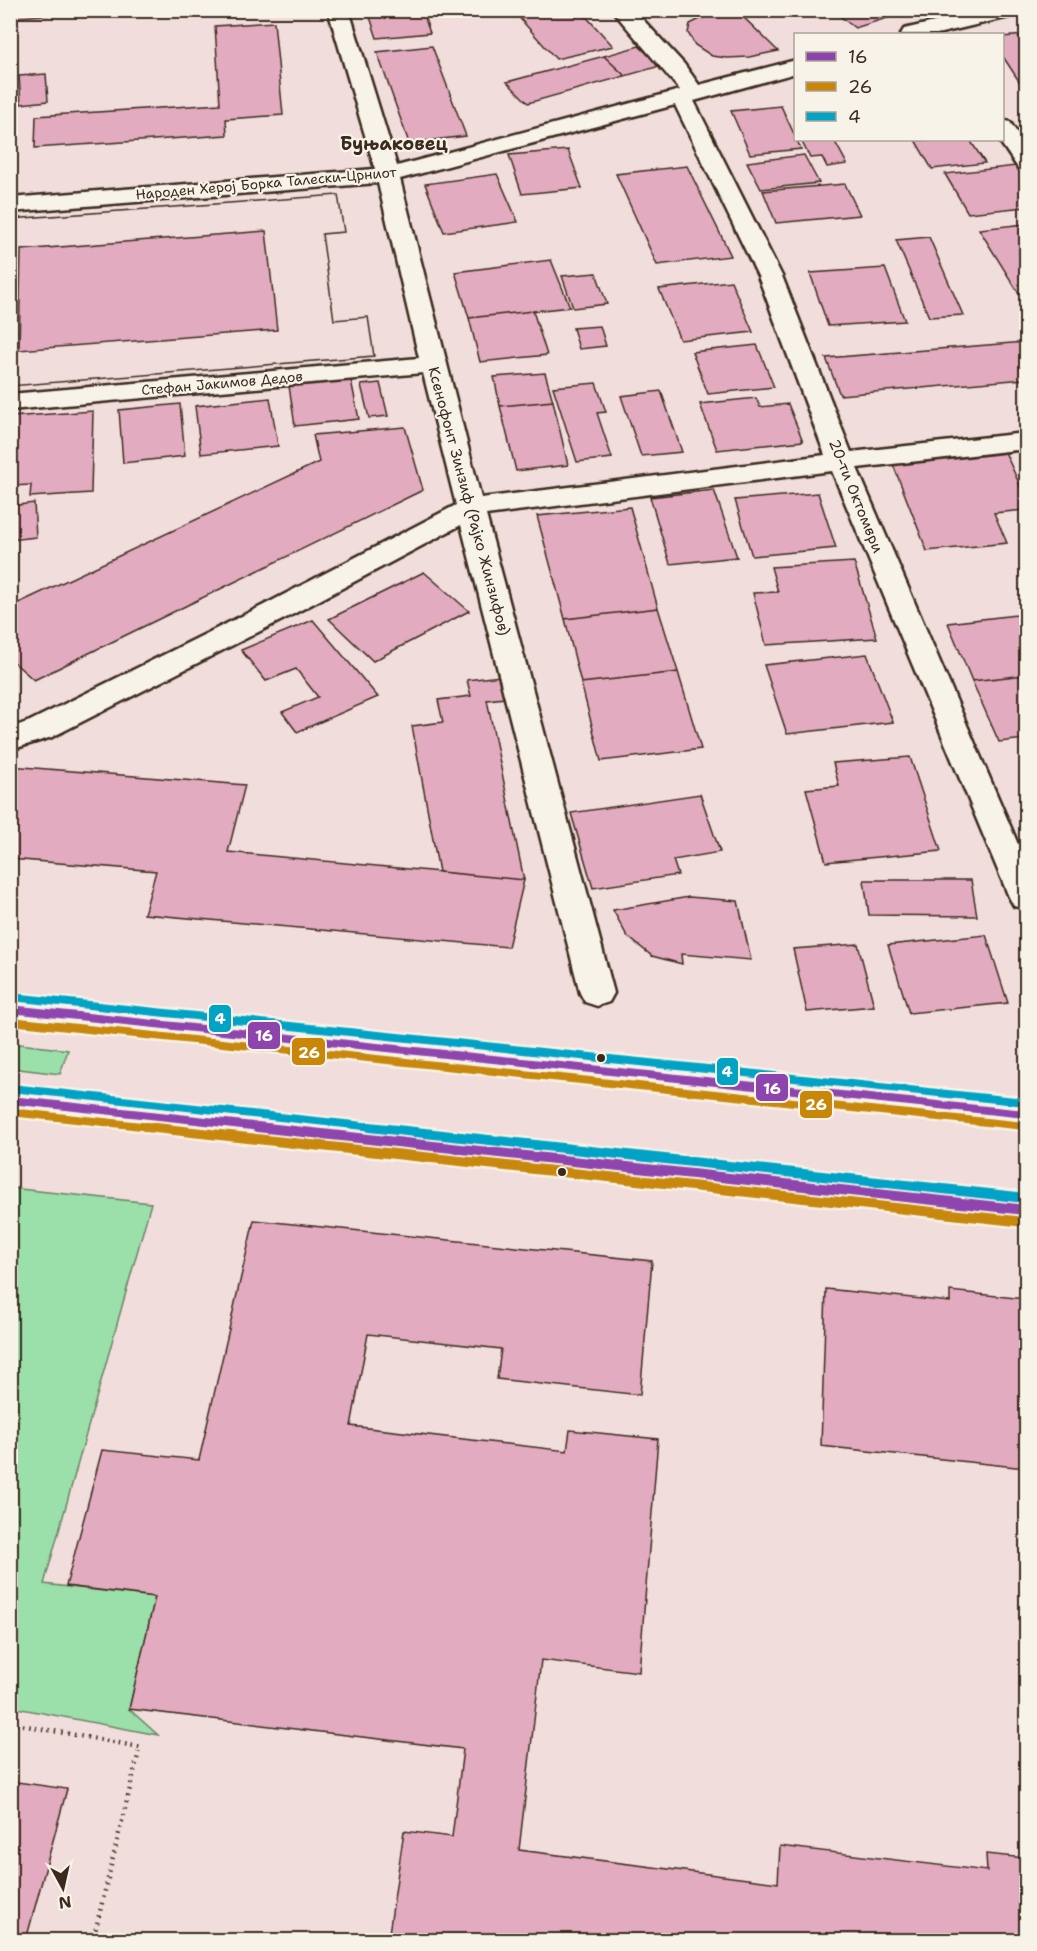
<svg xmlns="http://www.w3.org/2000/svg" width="1037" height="1951" font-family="'Shantell Sans',sans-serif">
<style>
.green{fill:#9bdfab;stroke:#6b8464;stroke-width:1.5}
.building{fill:#e3abbf;stroke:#3b2a1e;stroke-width:1.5;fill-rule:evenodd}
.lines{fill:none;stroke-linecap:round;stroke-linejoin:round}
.minor-casing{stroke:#3b2a1e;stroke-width:5}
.path{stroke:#3b2a1e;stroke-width:4.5;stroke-dasharray:1.5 5;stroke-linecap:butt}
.minor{fill:#f7f3e8;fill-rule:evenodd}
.bus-1-far1-casing{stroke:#f7f3e8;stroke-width:13}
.bus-1-casing{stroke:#f7f3e8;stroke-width:15}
.bus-2-far1-casing{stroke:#f7f3e8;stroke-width:13}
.bus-2-casing{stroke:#f7f3e8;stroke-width:15}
.bus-3-far1-casing{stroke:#f7f3e8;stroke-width:13}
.bus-3-casing{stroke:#f7f3e8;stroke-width:15}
.bus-1-far1{stroke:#8e44ad;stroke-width:8}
.bus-1{stroke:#8e44ad;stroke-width:10}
.bus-2-far1{stroke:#c88708;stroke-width:8}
.bus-2{stroke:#c88708;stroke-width:10}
.bus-3-far1{stroke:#03a3c5;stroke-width:8}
.bus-3{stroke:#03a3c5;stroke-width:10}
.bus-dot{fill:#3b2a1e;stroke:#f7f3e8;stroke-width:2}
.labels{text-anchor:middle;stroke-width:4.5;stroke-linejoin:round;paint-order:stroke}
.far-street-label{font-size:14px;fill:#3b2a1e;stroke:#f7f3e8}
.street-label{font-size:15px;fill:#3b2a1e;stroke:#f7f3e8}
.far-district-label{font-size:18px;font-weight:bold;fill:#3b2a1e;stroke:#f7f3e8}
.line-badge{stroke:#f7f3e8;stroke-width:2}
.badge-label{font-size:16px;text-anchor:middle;font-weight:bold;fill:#fff}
</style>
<rect width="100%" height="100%" fill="#f1dddc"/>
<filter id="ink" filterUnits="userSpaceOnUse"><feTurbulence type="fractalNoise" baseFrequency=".0167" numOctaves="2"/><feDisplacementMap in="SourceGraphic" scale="12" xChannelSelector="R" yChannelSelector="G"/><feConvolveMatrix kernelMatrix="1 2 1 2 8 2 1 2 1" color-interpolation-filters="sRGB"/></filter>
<g filter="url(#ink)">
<path class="green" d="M 11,1043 L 68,1050 L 60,1074 L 11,1068 Z
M 10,1188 L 151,1203 L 44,1584 L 155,1597 L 129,1709 L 158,1735 L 11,1707 Z"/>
<path class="building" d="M 10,10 L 103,10 L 10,18 Z
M 197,10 L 256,10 L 197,15 Z
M 422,10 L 430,33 L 377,38 L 368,11 Z
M 525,10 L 580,10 L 613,46 L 556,59 L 515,13 Z
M 636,10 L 666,10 L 643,16 Z
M 736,10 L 778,51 L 749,57 L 727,58 L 712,56 L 695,45 L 688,33 L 690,24 L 702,18 Z
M 832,10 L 891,10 L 897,15 L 855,28 Z
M 274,22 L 283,115 L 226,119 L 227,135 L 35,148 L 36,116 L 220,104 L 215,26 Z
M 1026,35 L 1026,92 L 1002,55 L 1002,37 Z
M 432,46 L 466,136 L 409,143 L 377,52 Z
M 639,46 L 660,66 L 625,76 L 604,56 Z
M 604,56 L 625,76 L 528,103 L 507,82 Z
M 46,74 L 48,101 L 21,104 L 19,76 Z
M 781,106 L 801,149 L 750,154 L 731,111 Z
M 801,140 L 834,140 L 847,164 L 827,167 L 822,157 L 810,158 Z
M 915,140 L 970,140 L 985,163 L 932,169 Z
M 568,150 L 582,188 L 522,194 L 509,155 Z
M 804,155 L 819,183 L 761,189 L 747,162 Z
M 687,166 L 731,256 L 657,265 L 616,174 Z
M 1016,166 L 1026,182 L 1026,207 L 968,213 L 945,174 Z
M 497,174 L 518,222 L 444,232 L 425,184 Z
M 845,184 L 860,215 L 776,223 L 763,191 Z
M 338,195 L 344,232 L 322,234 L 334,320 L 368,317 L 374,356 L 10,386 L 10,219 ZM 266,231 L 277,330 L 19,350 L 21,250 Z
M 338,195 L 344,232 L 322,234 L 334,320 L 368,317 L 374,356 L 10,386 L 10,219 Z
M 1026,224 L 1026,305 L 979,229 Z
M 929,237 L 963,315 L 929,317 L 896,240 Z
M 551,260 L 570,307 L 469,318 L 455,272 Z
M 885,268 L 905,321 L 828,326 L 810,273 Z
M 596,273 L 607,304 L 573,308 L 562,276 Z
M 731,281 L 753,332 L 680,340 L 659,289 Z
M 533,311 L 547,355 L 480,362 L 469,318 Z
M 600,326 L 606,346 L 579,349 L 573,328 Z
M 1026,342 L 1026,379 L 840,395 L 826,358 Z
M 757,345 L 774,387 L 708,394 L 692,352 Z
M 545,373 L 553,401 L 500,406 L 494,377 Z
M 351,380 L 359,419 L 295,426 L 289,386 Z
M 380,383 L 388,416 L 369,418 L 361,385 Z
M 596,383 L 606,412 L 597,413 L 612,458 L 577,462 L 553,387 Z
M 661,391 L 682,452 L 641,456 L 621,396 Z
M 270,398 L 278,446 L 201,454 L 195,406 Z
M 756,398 L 760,407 L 788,404 L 803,441 L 717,450 L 700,404 Z
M 553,401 L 568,465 L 516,471 L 500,406 Z
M 180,404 L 185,456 L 123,463 L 119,410 Z
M 93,411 L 91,493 L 30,497 L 31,485 L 10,486 L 10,417 Z
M 405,427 L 423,490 L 34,680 L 10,659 L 10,607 L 319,462 L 313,435 Z
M 1005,452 L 1026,499 L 1026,510 L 994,513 L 1007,543 L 927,551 L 892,462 Z
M 714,490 L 737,557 L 670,564 L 650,497 Z
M 818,493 L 836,548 L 752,556 L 735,500 Z
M 34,503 L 36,537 L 10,540 L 10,506 Z
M 630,507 L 658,608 L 565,619 L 537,516 Z
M 854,562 L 877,638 L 766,645 L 753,593 L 778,592 L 771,567 Z
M 424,572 L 469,611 L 373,661 L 329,619 Z
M 658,608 L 678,672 L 581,683 L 565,619 Z
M 1026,614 L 1026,675 L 972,681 L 948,623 Z
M 313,620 L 378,697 L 297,732 L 282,712 L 318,697 L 296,669 L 266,681 L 241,650 Z
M 867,654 L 893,722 L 787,734 L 764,665 Z
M 678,672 L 701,749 L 601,761 L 581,683 Z
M 509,675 L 514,697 L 487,700 L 524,880 L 439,872 L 412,726 L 443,722 L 438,700 L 471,696 L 467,680 Z
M 1026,675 L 1026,739 L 999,742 L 972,681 Z
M 910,757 L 941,851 L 826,862 L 806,789 L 839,786 L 833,763 Z
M 10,766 L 245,785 L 228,852 L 524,880 L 508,947 L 144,914 L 156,871 L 10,859 Z
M 700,794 L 720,852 L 673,860 L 678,875 L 593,888 L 571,813 Z
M 864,880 L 971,880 L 977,916 L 869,915 Z
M 689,897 L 738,901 L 751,960 L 681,954 L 682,964 L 652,956 L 627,936 L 613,910 Z
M 986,935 L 1008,1003 L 909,1013 L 888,945 Z
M 858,944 L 874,1006 L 807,1012 L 793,949 Z
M 254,1220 L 652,1261 L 640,1395 L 497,1379 L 501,1349 L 368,1334 L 351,1426 L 567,1451 L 570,1430 L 658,1439 L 639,1672 L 541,1660 L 519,1850 L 778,1883 L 780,1846 L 987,1871 L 986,1854 L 1026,1858 L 1026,1940 L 388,1940 L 404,1831 L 452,1837 L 463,1749 L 129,1709 L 155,1597 L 66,1586 L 102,1450 L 199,1460 Z
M 826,1289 L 950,1302 L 950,1291 L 1026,1299 L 1026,1468 L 821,1446 Z
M 10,1781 L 67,1789 L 26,1940 L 10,1940 Z"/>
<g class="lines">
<g class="minor-casing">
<path id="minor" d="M 328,10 L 349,10 L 397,166 L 680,90 L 612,10 L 634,10 L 684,64 L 699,85 L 796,60 L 796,73 L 694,101 L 782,276 L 851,452 L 1026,433 L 1026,449 L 857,468 L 1026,863 L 1026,909 L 1014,906 L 1009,897 L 832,471 L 486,515 L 614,993 L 609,1002 L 597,1006 L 585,1002 L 580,993 L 461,525 L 284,619 L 52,737 L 10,750 L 10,728 L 30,721 L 264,605 L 456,505 L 423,373 L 10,410 L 10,394 L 419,358 L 378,183 L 10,212 L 10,198 L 375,169 ZM 675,105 L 758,276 L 825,455 L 481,498 L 400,179 Z
M 986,10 L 1025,10 L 1022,14 L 937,34 L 901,34 L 904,29 Z
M 1002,120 L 1010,122 L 1026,147 L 1026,170 L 1018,168 L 999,140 L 1002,140 Z
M 10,996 L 1026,1100 L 1026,1128 L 10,1022 Z
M 10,1086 L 1026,1195 L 1026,1225 L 10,1114 Z"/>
</g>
<path class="path" d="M 10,1723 L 140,1747 L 93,1940"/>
<use href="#minor" class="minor"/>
<g class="bus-1-far1-casing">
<path id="bus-1-far1" d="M 10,1009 L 1026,1114
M 10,1100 L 271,1128"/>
</g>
<g class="bus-1-casing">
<path id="bus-1" d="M 257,1127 L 1026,1210"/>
</g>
<g class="bus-2-far1-casing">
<path id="bus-2-far1" d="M 10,1021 L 1025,1126
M 10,1112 L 160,1128"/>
</g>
<g class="bus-2-casing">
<path id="bus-2" d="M 146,1127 L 1025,1222"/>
</g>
<g class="bus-3-far1-casing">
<path id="bus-3-far1" d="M 11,997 L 1026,1102
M 11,1088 L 382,1128"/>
</g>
<g class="bus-3-casing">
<path id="bus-3" d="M 369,1127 L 1026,1198"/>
</g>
<use href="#bus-1-far1" class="bus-1-far1"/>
<use href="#bus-1" class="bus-1"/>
<use href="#bus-2-far1" class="bus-2-far1"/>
<use href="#bus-2" class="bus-2"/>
<use href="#bus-3-far1" class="bus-3-far1"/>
<use href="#bus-3" class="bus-3"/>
</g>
</g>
<g class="bus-dot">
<circle cx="601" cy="1058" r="5"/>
<circle cx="562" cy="1172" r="5"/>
</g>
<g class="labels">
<g class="far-street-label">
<text transform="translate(266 183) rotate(-5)" y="5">Народен Херој Борка Талески-Црниот</text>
<text transform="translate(222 383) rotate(-5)" y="5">Стефан Јакимов Дедов</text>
</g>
<g class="street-label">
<text transform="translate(856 496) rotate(68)" y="5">20-ти Октомври</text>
<text transform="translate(469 501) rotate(75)" y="5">Ксенофонт Зинзиф (Рајко Жинзифов)</text>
</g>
<g class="far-district-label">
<text x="394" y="150">Буњаковец</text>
</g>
</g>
<g class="line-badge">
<rect x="208" y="1004" width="24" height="29" rx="6" fill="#03a3c5"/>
<rect x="247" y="1021" width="34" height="29" rx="6" fill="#8e44ad"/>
<rect x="291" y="1037" width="35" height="29" rx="6" fill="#c88708"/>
<rect x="716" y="1057" width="23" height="29" rx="6" fill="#03a3c5"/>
<rect x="755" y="1073" width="34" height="29" rx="6" fill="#8e44ad"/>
<rect x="799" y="1090" width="34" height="29" rx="6" fill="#c88708"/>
</g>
<g class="badge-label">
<text x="220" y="1024">4</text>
<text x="264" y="1041">16</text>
<text x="309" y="1058">26</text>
<text x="727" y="1077">4</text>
<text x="772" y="1094">16</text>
<text x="816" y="1110">26</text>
</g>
<rect width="1037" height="1951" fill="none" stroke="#f7f3e8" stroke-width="36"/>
<rect x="18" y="18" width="1001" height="1915" fill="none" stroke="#3b2a1e" stroke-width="2" filter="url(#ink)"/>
<rect x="794" y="33" width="210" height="108" fill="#f7f3e8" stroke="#aca397" stroke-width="1.5"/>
<rect x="806" y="52" width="30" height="9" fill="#8e44ad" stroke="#aca397" stroke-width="1.5"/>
<text x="848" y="63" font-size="18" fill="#3b2a1e">16</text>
<rect x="806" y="82" width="30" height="9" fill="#c88708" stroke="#aca397" stroke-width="1.5"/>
<text x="848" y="93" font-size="18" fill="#3b2a1e">26</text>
<rect x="806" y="112" width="30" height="9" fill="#03a3c5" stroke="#aca397" stroke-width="1.5"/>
<text x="848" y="123" font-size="18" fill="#3b2a1e">4</text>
<g transform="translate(63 1888) rotate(172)" stroke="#f7f3e8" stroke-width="4.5" paint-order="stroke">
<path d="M0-4.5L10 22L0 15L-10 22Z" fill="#3b2a1e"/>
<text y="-9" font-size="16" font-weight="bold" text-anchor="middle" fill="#3b2a1e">N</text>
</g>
</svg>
